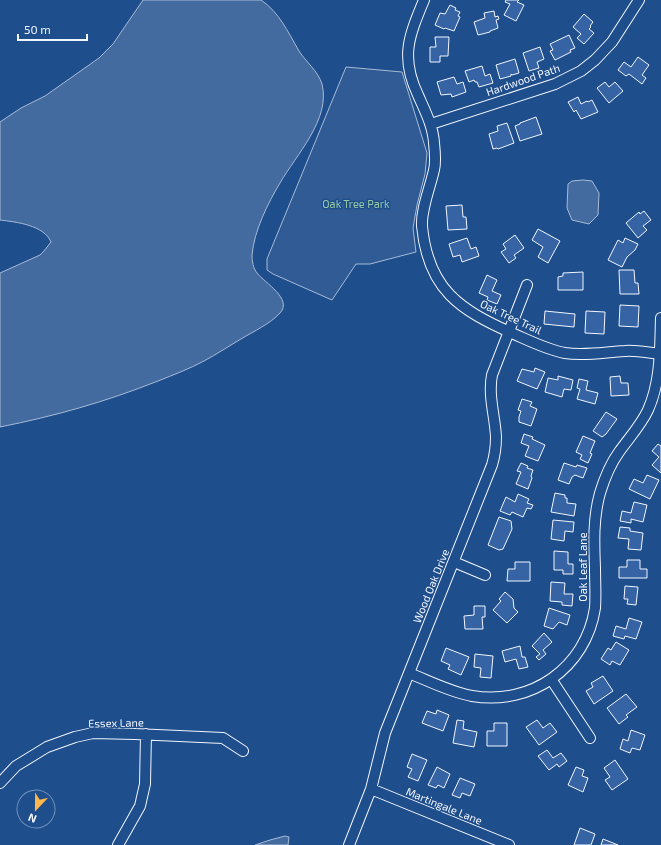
<svg xmlns="http://www.w3.org/2000/svg" width="661" height="845" font-family="'Exo 2',sans-serif">
<style>
.green{fill:#305b95;stroke:#a8bbd7}
.water{fill:#446ba0;stroke:#a8bbd7}
.building{fill:#3563a3;stroke:#f2f6ff}
.lines{fill:none;stroke-linecap:round;stroke-linejoin:round}
.minor-casing{stroke:#f2f6ff;stroke-width:12}
.minor{stroke:#1f4e8c;stroke-width:10}
.labels{text-anchor:middle;stroke-width:3;stroke-linejoin:round;paint-order:stroke}
.street-label{font-size:11px;fill:#f2f6ff;stroke:#1f4e8c}
.park-label{font-size:11px;fill:#97c8a6;stroke:#1f4e8c}
</style>
<rect width="100%" height="100%" fill="#1f4e8c"/>
<path class="green" d="M 346,67 L 402,72 L 427,153 L 425,174 L 417,205 L 413,228 L 416,252 L 370,264 L 356,264 L 332,300 L 273,274 L 267,270 L 267,259 Z"/>
<path class="water" d="M 143,0 L 261,0 C 279,12 288,32 299,51 C 306,62 318,71 322,84 C 331,119 296,155 280,183 C 268,203 254,231 252,255 C 252,261 253,268 257,273 C 265,283 293,299 280,313 C 270,324 254,331 241,339 C 229,346 217,354 204,361 C 189,369 173,375 158,381 C 105,402 55,416 0,427 L 0,273 L 40,255 L 44,251 L 51,242 C 44,225 16,222 0,220 L 0,122 L 21,108 L 45,96 L 99,58 L 113,44 Z
M 583,180 L 592,181 L 599,193 L 598,215 L 589,224 L 572,220 L 567,208 L 568,184 L 572,181 Z
M 285,836 L 289,837 L 288,845 L 255,845 L 270,840 Z"/>
<path class="building" d="M 506,0 L 519,0 L 517,2 L 524,5 L 516,21 L 504,15 L 510,4 L 505,2 Z
M 450,5 L 456,8 L 455,10 L 460,12 L 458,16 L 460,17 L 454,31 L 445,28 L 444,29 L 435,25 L 440,13 L 445,14 Z
M 494,11 L 495,17 L 498,16 L 499,19 L 496,20 L 498,28 L 490,31 L 490,32 L 478,35 L 474,22 L 485,18 L 484,13 Z
M 584,14 L 593,22 L 590,26 L 591,27 L 589,29 L 594,33 L 584,44 L 577,38 L 581,34 L 573,27 Z
M 569,35 L 575,48 L 570,50 L 571,52 L 555,60 L 550,51 L 553,50 L 550,44 Z
M 435,37 L 449,37 L 448,56 L 440,56 L 440,62 L 430,62 L 430,47 L 436,47 Z
M 540,47 L 544,59 L 537,62 L 539,68 L 529,71 L 523,53 Z
M 638,57 L 649,65 L 642,75 L 646,78 L 642,84 L 629,74 L 626,76 L 618,70 L 624,62 L 631,67 Z
M 515,59 L 519,73 L 512,75 L 511,74 L 511,76 L 500,79 L 496,65 Z
M 482,66 L 485,76 L 490,74 L 493,83 L 479,87 L 477,82 L 475,82 L 474,80 L 469,82 L 465,71 Z
M 454,77 L 457,84 L 463,82 L 466,92 L 452,97 L 451,94 L 441,95 L 437,82 Z
M 605,82 L 609,87 L 615,82 L 623,91 L 609,103 L 597,88 Z
M 578,97 L 581,104 L 587,101 L 588,102 L 592,100 L 598,112 L 581,119 L 576,110 L 574,112 L 568,102 Z
M 536,117 L 542,134 L 520,141 L 515,126 L 520,124 L 520,123 Z
M 507,123 L 514,143 L 498,149 L 497,148 L 493,149 L 489,134 L 498,131 L 497,126 Z
M 462,205 L 463,217 L 466,217 L 467,229 L 448,230 L 446,206 Z
M 644,211 L 651,220 L 643,226 L 647,230 L 638,238 L 626,223 L 639,212 L 640,214 Z
M 538,229 L 560,241 L 548,263 L 538,257 L 543,247 L 532,240 Z
M 515,235 L 524,248 L 514,255 L 516,258 L 509,263 L 501,252 L 506,249 L 503,244 Z
M 467,238 L 471,249 L 476,247 L 479,256 L 462,262 L 460,255 L 453,257 L 449,244 Z
M 625,238 L 638,244 L 635,250 L 627,257 L 622,267 L 608,260 L 618,240 L 623,243 Z
M 619,270 L 634,270 L 635,283 L 638,283 L 639,294 L 620,294 Z
M 583,272 L 583,290 L 558,290 L 558,277 L 563,276 L 563,273 Z
M 487,275 L 497,280 L 492,291 L 501,295 L 497,304 L 487,300 L 488,297 L 479,293 Z
M 620,305 L 639,306 L 638,327 L 619,326 Z
M 545,311 L 575,314 L 574,327 L 544,324 Z
M 586,311 L 605,312 L 604,334 L 585,333 Z
M 535,368 L 545,372 L 537,389 L 517,381 L 522,369 L 534,372 Z
M 558,376 L 573,380 L 571,390 L 564,389 L 562,397 L 545,392 L 548,378 L 558,380 Z
M 620,376 L 621,383 L 628,383 L 629,395 L 611,396 L 610,377 Z
M 579,379 L 588,381 L 586,390 L 598,393 L 595,404 L 577,399 L 580,389 L 577,388 Z
M 522,399 L 532,402 L 530,406 L 537,409 L 531,426 L 519,422 L 519,417 L 521,411 L 518,410 Z
M 606,412 L 617,419 L 606,434 L 602,437 L 593,431 Z
M 524,434 L 533,437 L 532,439 L 545,445 L 538,461 L 525,456 L 529,446 L 521,443 Z
M 583,436 L 595,441 L 590,453 L 592,454 L 588,463 L 580,459 L 582,455 L 576,452 Z
M 658,444 L 661,446 L 661,473 L 652,465 L 659,457 L 652,451 Z
M 521,463 L 528,466 L 527,468 L 533,470 L 531,476 L 532,478 L 528,489 L 516,484 L 521,472 L 517,471 Z
M 564,463 L 576,467 L 577,465 L 587,468 L 583,478 L 575,475 L 572,477 L 569,484 L 558,480 Z
M 647,475 L 659,480 L 650,499 L 629,489 L 634,479 L 643,483 Z
M 555,493 L 565,495 L 565,498 L 567,498 L 567,503 L 576,504 L 574,516 L 551,512 Z
M 518,494 L 529,499 L 527,503 L 533,505 L 531,509 L 527,508 L 523,517 L 512,512 L 510,515 L 500,511 L 506,497 L 515,502 Z
M 634,502 L 647,505 L 643,522 L 631,519 L 631,523 L 620,521 L 622,511 L 631,513 Z
M 499,517 L 511,521 L 512,529 L 503,549 L 499,550 L 488,545 Z
M 553,520 L 574,522 L 573,532 L 565,531 L 564,541 L 551,539 Z
M 620,527 L 630,528 L 630,531 L 643,533 L 641,550 L 628,549 L 629,539 L 618,538 Z
M 554,551 L 568,552 L 568,564 L 573,564 L 573,574 L 563,574 L 563,570 L 554,570 Z
M 627,560 L 640,560 L 640,569 L 647,569 L 647,578 L 619,578 L 619,567 L 627,567 Z
M 515,562 L 530,562 L 530,581 L 507,581 L 508,569 L 515,569 Z
M 551,582 L 565,583 L 564,594 L 573,594 L 572,606 L 562,605 L 562,602 L 550,601 Z
M 625,586 L 638,587 L 636,605 L 627,604 L 628,599 L 624,599 Z
M 505,592 L 513,599 L 514,608 L 518,612 L 507,623 L 493,610 L 501,601 L 499,599 Z
M 474,606 L 485,606 L 485,617 L 482,617 L 483,629 L 465,629 L 464,616 L 474,615 Z
M 549,608 L 570,615 L 567,625 L 559,622 L 553,629 L 544,626 Z
M 629,618 L 642,622 L 636,639 L 625,636 L 624,639 L 613,636 L 616,626 L 626,629 Z
M 544,633 L 552,642 L 543,650 L 546,654 L 539,660 L 536,657 L 540,654 L 532,646 Z
M 616,642 L 629,650 L 620,665 L 612,661 L 610,665 L 601,659 L 608,648 L 611,650 Z
M 520,646 L 522,657 L 525,657 L 528,667 L 519,669 L 516,659 L 505,662 L 502,651 Z
M 446,648 L 469,657 L 461,675 L 448,669 L 450,665 L 441,661 Z
M 475,654 L 493,656 L 491,678 L 480,677 L 481,668 L 474,667 Z
M 603,676 L 613,691 L 594,704 L 586,691 L 593,687 L 591,683 Z
M 626,694 L 637,707 L 626,715 L 628,717 L 619,724 L 607,708 Z
M 437,710 L 449,715 L 443,731 L 422,723 L 427,711 L 436,714 Z
M 457,720 L 464,721 L 463,729 L 477,732 L 474,747 L 453,743 Z
M 537,720 L 543,728 L 550,723 L 557,732 L 539,745 L 526,727 Z
M 494,723 L 507,723 L 507,746 L 487,746 L 487,731 L 494,731 Z
M 631,730 L 645,735 L 640,750 L 632,748 L 630,753 L 620,749 L 623,739 L 628,741 Z
M 547,750 L 553,758 L 561,753 L 567,761 L 559,767 L 557,764 L 549,770 L 538,756 Z
M 412,754 L 427,760 L 418,781 L 408,777 L 412,769 L 407,767 Z
M 615,760 L 628,779 L 612,790 L 605,780 L 610,777 L 604,768 Z
M 437,767 L 450,774 L 444,788 L 438,785 L 436,788 L 428,785 Z
M 576,767 L 584,770 L 582,776 L 588,778 L 583,792 L 568,785 Z
M 460,778 L 475,784 L 470,796 L 462,793 L 460,798 L 452,795 Z
M 580,828 L 595,834 L 591,845 L 574,845 Z
M 603,839 L 618,845 L 601,845 Z"/>
<g class="lines">
<g class="minor-casing">
<path id="minor" d="M 424,0 C 409,36 400,57 418,95 C 425,111 433,126 434,143 C 435,152 436,162 434,170 C 430,188 421,209 422,226 C 428,290 460,310 514,334 C 530,341 548,350 565,353 C 585,356 605,352 625,351 C 637,350 649,353 661,354
M 431,124 L 555,84 L 581,71 L 595,60 L 612,42 L 639,0
M 454,562 L 485,575
M 409,673 C 429,681 450,692 472,696 C 531,706 586,668 595,608 C 596,595 595,581 595,568 C 594,543 593,518 600,493 C 604,480 611,463 619,452 C 629,438 641,425 648,410 C 661,381 660,348 661,318
M 551,679 L 590,738
M 0,783 L 16,766 L 47,747 L 75,737 L 93,733 L 135,734 L 223,738 L 243,751
M 371,789 L 509,845
M 118,845 L 140,806 L 145,784 L 146,734
M 349,845 L 371,789 L 385,733 L 492,465 C 495,455 496,446 496,437 C 495,416 488,396 492,375 L 527,285"/>
</g>
<use href="#minor" class="minor"/>
</g>
<g class="labels">
<g class="street-label">
<text transform="translate(523 80) rotate(-19)" y="4">Hardwood Path</text>
<text transform="translate(511 317) rotate(25)" y="4">Oak Tree Trail</text>
<text transform="translate(583 567) rotate(-90)" y="4">Oak Leaf Lane</text>
<text transform="translate(431 586) rotate(-68)" y="4">Wood Oak Drive</text>
<text transform="translate(116 723) rotate(-1)" y="4">Essex Lane</text>
<text transform="translate(444 806) rotate(22)" y="4">Martingale Lane</text>
</g>
<g class="park-label">
<text x="356" y="208">Oak Tree Park</text>
</g>
</g>
<g transform="translate(36 809) rotate(202)"><circle r="19" fill="#1f4e8c" stroke="#7391ba"/>
<path d="M0-3L7 15L0 10L-7 15Z" fill="#ffb74d"/>
<text y="-6" font-size="11" font-weight="bold" text-anchor="middle" fill="#f2f6ff">N</text>
</g>
<path d="M18 34v6h69v-6" fill="none" stroke="#f2f6ff" stroke-width="2"/>
<text x="24" y="34" font-size="12" fill="#f2f6ff" stroke="#1f4e8c" stroke-width="3" paint-order="stroke">50 m</text>
</svg>
